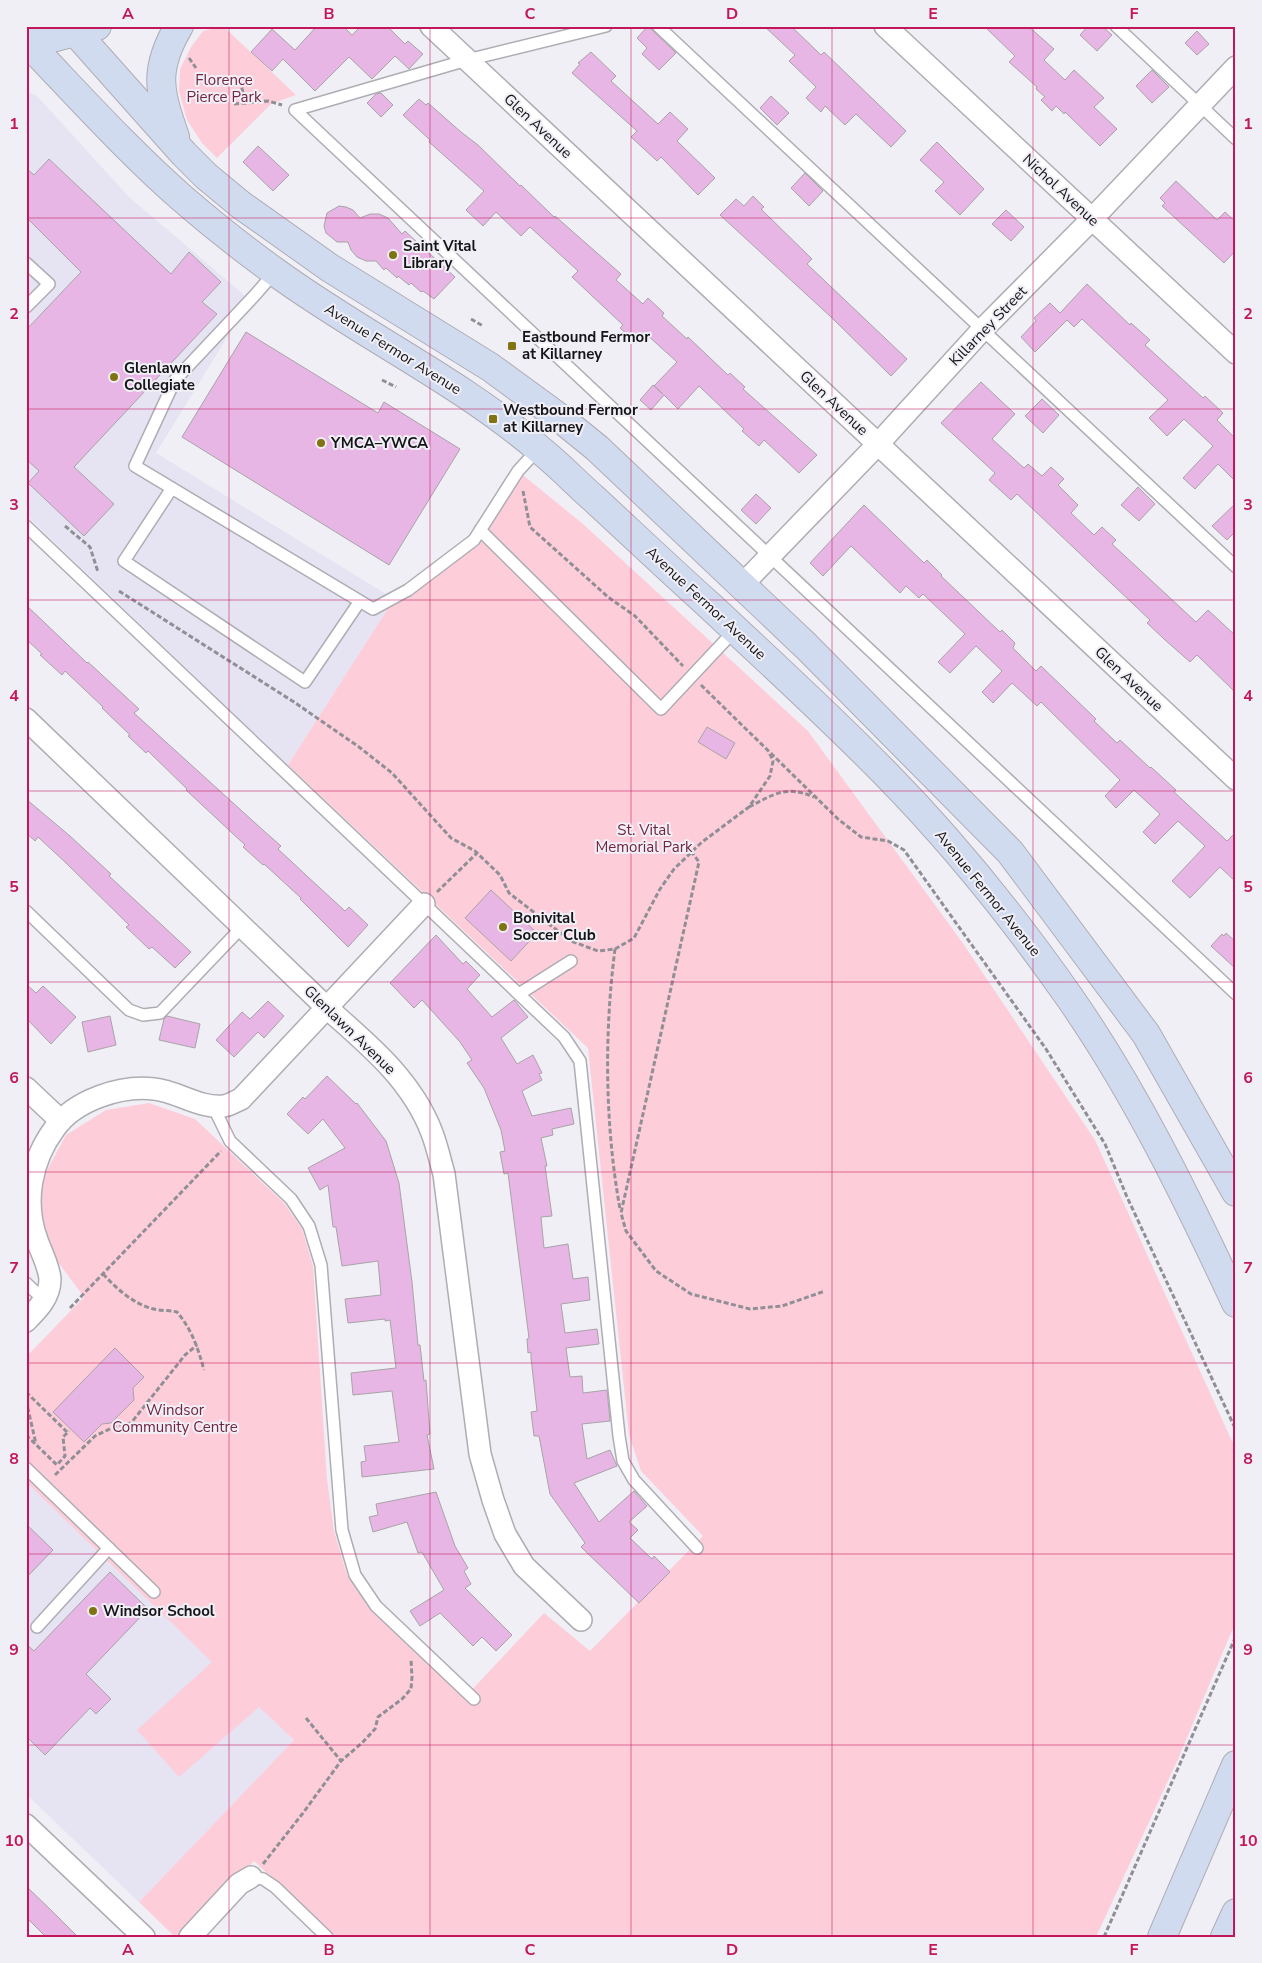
<svg xmlns="http://www.w3.org/2000/svg" width="1262" height="1963" font-family="'Nunito Sans',sans-serif">
<style>
.built{fill:#e6e3f2}
.green{fill:#fecdda}
.building{fill:#e7b6e4;stroke:#a9a3a8}
.lines{fill:none;stroke-linecap:round;stroke-linejoin:round}
.service-casing{stroke:#afadb4;stroke-width:14}
.minor-casing{stroke:#afadb4;stroke-width:24}
.secondary-casing{stroke:#afadb4;stroke-width:30}
.path{stroke:#908f95;stroke-width:3;stroke-dasharray:5 2.5;stroke-linecap:butt}
.service{stroke:#fff;stroke-width:11}
.minor{stroke:#fff;stroke-width:21}
.secondary{stroke:#d1dbf0;stroke-width:28}
.grid{fill:none;stroke:#c2185b;stroke-width:1;stroke-opacity:0.55}
.poi-dot{fill:#817213;stroke:#f0eff6;stroke-width:2}
.labels{text-anchor:middle;stroke-width:4;stroke-linejoin:round;paint-order:stroke}
.park-label{font-size:15px;fill:#722440;stroke:#f0eff6}
.street-label{font-size:15px;fill:#151417;stroke:#f0eff6}
.poi-label{font-size:15px;font-weight:bold;fill:#151417;stroke:#f0eff6;text-anchor:start}
.neatline{fill:none;stroke:#c2185b;stroke-width:2}
.grid-label{font-size:16px;text-anchor:middle;font-weight:bold;fill:#c2185b}
</style>
<rect width="100%" height="100%" fill="#f0eff6"/>
<path class="built" d="M 26,92 L 36,95 L 129,197 L 250,300 L 156,453 L 394,599 L 288,765 L 26,515 Z
M 26,1482 L 294,1740 L 139,1902 L 26,1794 Z"/>
<path class="green" d="M 223,26 L 296,95 L 271,104 L 217,158 L 202,143 L 187,120 L 179,91 L 180,69 L 191,47 L 203,31 Z
M 518,471 L 583,524 L 808,731 L 962,942 L 1095,1140 L 1236,1450 L 1236,1621 L 1178,1759 L 1096,1937 L 335,1937 L 254,1861 L 181,1937 L 175,1937 L 139,1902 L 294,1740 L 259,1707 L 179,1777 L 137,1730 L 212,1662 L 26,1482 L 26,1357 L 84,1297 L 52,1254 L 38,1203 L 46,1172 L 66,1135 L 106,1110 L 149,1103 L 195,1119 L 284,1203 L 302,1229 L 313,1266 L 327,1479 L 334,1531 L 347,1575 L 370,1609 L 465,1697 L 544,1613 L 590,1651 L 703,1536 L 641,1471 L 629,1435 L 588,1048 L 288,765 L 394,599 L 474,540 Z"/>
<path class="building" d="M 317,26 L 343,26 L 352,35 L 361,26 L 387,26 L 405,44 L 408,41 L 423,54 L 409,69 L 395,56 L 372,79 L 349,57 L 315,91 L 283,59 L 272,71 L 251,52 L 272,29 L 295,50 Z
M 648,26 L 676,53 L 659,70 L 642,54 L 647,48 L 637,38 Z
M 764,26 L 791,26 L 821,55 L 824,52 L 906,131 L 891,147 L 856,114 L 845,125 L 825,106 L 821,112 L 806,98 L 816,87 L 789,61 L 795,55 Z
M 984,26 L 1028,26 L 1054,49 L 1044,60 L 1065,80 L 1074,70 L 1104,98 L 1094,107 L 1117,129 L 1100,146 L 1065,112 L 1064,114 L 1056,106 L 1052,111 L 1041,100 L 1045,97 L 1036,89 L 1037,87 L 1009,62 L 1015,56 Z
M 1088,26 L 1102,26 L 1112,35 L 1097,51 L 1080,35 Z
M 1197,31 L 1209,44 L 1197,55 L 1185,43 Z
M 591,52 L 616,76 L 611,81 L 658,124 L 670,112 L 688,129 L 677,141 L 715,178 L 698,195 L 661,157 L 657,161 L 631,137 L 637,131 L 572,73 L 580,64 L 578,63 Z
M 1152,70 L 1169,87 L 1152,103 L 1136,86 Z
M 381,93 L 393,105 L 381,117 L 367,103 L 376,94 Z
M 771,96 L 789,113 L 777,125 L 760,108 Z
M 419,99 L 426,105 L 428,103 L 461,132 L 478,145 L 520,186 L 521,185 L 554,217 L 555,216 L 621,274 L 616,280 L 643,304 L 648,298 L 664,313 L 662,316 L 687,339 L 688,337 L 728,375 L 730,373 L 745,387 L 743,389 L 817,455 L 799,473 L 764,440 L 759,446 L 742,431 L 744,429 L 699,386 L 678,409 L 664,395 L 651,410 L 640,400 L 653,385 L 663,394 L 654,386 L 677,362 L 646,334 L 637,343 L 620,328 L 623,325 L 572,277 L 578,271 L 530,227 L 521,236 L 496,212 L 483,226 L 466,210 L 484,191 L 429,142 L 430,140 L 403,115 Z
M 937,142 L 984,189 L 960,215 L 935,191 L 944,182 L 920,160 Z
M 258,146 L 289,175 L 273,191 L 243,162 Z
M 49,159 L 171,274 L 189,252 L 221,282 L 202,302 L 217,314 L 74,467 L 114,504 L 84,536 L 28,483 L 39,471 L 26,459 L 26,330 L 81,272 L 26,217 L 26,168 L 34,175 Z
M 805,173 L 823,191 L 809,206 L 791,188 Z
M 1176,181 L 1217,220 L 1225,212 L 1236,222 L 1236,250 L 1224,263 L 1162,206 L 1165,203 L 1160,198 Z
M 753,196 L 764,207 L 761,209 L 812,259 L 807,264 L 907,359 L 891,376 L 831,317 L 720,215 L 736,199 L 744,206 Z
M 339,206 L 346,207 L 353,210 L 360,218 L 370,214 L 379,214 L 388,218 L 402,234 L 405,231 L 455,277 L 434,299 L 423,291 L 421,292 L 411,283 L 409,285 L 398,276 L 397,278 L 386,268 L 384,270 L 376,261 L 366,261 L 357,257 L 351,250 L 348,242 L 337,242 L 326,233 L 324,226 L 327,213 Z
M 1006,210 L 1024,227 L 1011,241 L 992,224 Z
M 1087,284 L 1130,325 L 1131,323 L 1150,340 L 1145,345 L 1203,398 L 1205,396 L 1223,413 L 1217,420 L 1236,439 L 1236,482 L 1218,464 L 1195,489 L 1183,478 L 1213,446 L 1184,419 L 1167,436 L 1149,418 L 1168,400 L 1082,319 L 1074,327 L 1067,320 L 1035,352 L 1021,337 L 1036,321 L 1034,318 L 1050,303 L 1060,313 Z
M 246,332 L 378,413 L 384,402 L 460,449 L 389,565 L 182,437 Z
M 981,382 L 1015,414 L 992,439 L 1024,468 L 1028,464 L 1042,476 L 1051,467 L 1064,479 L 1058,485 L 1078,505 L 1071,513 L 1094,535 L 1102,527 L 1116,540 L 1112,544 L 1196,622 L 1208,610 L 1236,636 L 1236,693 L 1197,655 L 1190,662 L 1164,639 L 1147,623 L 1150,620 L 1017,494 L 1011,500 L 989,480 L 995,473 L 941,423 Z
M 1042,399 L 1059,415 L 1043,433 L 1025,416 Z
M 1138,487 L 1155,504 L 1139,521 L 1121,505 Z
M 756,494 L 771,508 L 756,524 L 741,510 Z
M 1236,503 L 1236,531 L 1227,540 L 1212,526 Z
M 864,505 L 924,563 L 927,560 L 942,575 L 941,576 L 1000,632 L 1002,630 L 1015,643 L 1013,648 L 1036,671 L 1041,666 L 1096,719 L 1094,721 L 1117,743 L 1120,740 L 1150,768 L 1151,767 L 1176,790 L 1174,792 L 1227,841 L 1236,832 L 1236,882 L 1220,867 L 1190,898 L 1172,881 L 1205,846 L 1178,821 L 1155,844 L 1143,832 L 1160,814 L 1134,790 L 1116,808 L 1105,796 L 1120,780 L 1041,702 L 1037,706 L 1012,683 L 993,703 L 982,692 L 1002,671 L 976,646 L 950,673 L 938,662 L 965,634 L 923,594 L 919,598 L 906,586 L 900,593 L 851,546 L 823,576 L 810,563 Z
M 26,605 L 87,663 L 88,662 L 139,709 L 134,713 L 264,831 L 281,846 L 278,849 L 308,877 L 345,911 L 349,907 L 368,925 L 348,947 L 300,899 L 301,898 L 264,864 L 263,865 L 243,847 L 245,845 L 186,790 L 187,789 L 148,751 L 146,753 L 128,736 L 130,735 L 102,708 L 103,707 L 65,671 L 62,675 L 40,655 L 42,654 L 26,639 Z
M 707,727 L 735,743 L 726,759 L 698,742 Z
M 26,799 L 70,836 L 111,874 L 109,876 L 191,952 L 175,968 L 152,947 L 149,949 L 126,927 L 129,925 L 66,863 L 38,837 L 35,841 L 26,833 Z
M 491,890 L 537,933 L 511,961 L 465,918 Z
M 1226,933 L 1236,942 L 1236,969 L 1211,946 L 1222,934 L 1224,936 Z
M 436,935 L 463,964 L 466,961 L 480,975 L 467,989 L 492,1017 L 514,1000 L 528,1017 L 501,1038 L 517,1064 L 533,1055 L 542,1073 L 539,1074 L 542,1080 L 522,1091 L 532,1116 L 571,1108 L 574,1124 L 552,1129 L 553,1135 L 541,1138 L 547,1166 L 545,1166 L 552,1216 L 541,1217 L 544,1248 L 568,1244 L 573,1279 L 588,1277 L 590,1300 L 561,1304 L 565,1333 L 597,1329 L 599,1344 L 566,1348 L 570,1377 L 582,1376 L 583,1393 L 607,1390 L 610,1421 L 582,1424 L 587,1459 L 610,1450 L 617,1466 L 574,1483 L 599,1522 L 634,1491 L 647,1506 L 629,1522 L 638,1530 L 630,1538 L 652,1559 L 654,1556 L 670,1572 L 639,1603 L 581,1547 L 585,1543 L 550,1494 L 539,1436 L 534,1436 L 531,1412 L 537,1411 L 531,1358 L 531,1352 L 528,1353 L 527,1339 L 529,1338 L 508,1173 L 504,1174 L 500,1152 L 505,1151 L 501,1130 L 484,1088 L 467,1063 L 472,1060 L 460,1042 L 422,1000 L 414,1008 L 390,983 Z
M 26,984 L 36,993 L 43,986 L 76,1017 L 51,1044 L 26,1018 Z
M 268,1001 L 284,1016 L 264,1038 L 258,1032 L 234,1057 L 216,1040 L 242,1012 L 250,1019 Z
M 110,1016 L 116,1045 L 88,1052 L 82,1022 Z
M 167,1016 L 200,1024 L 195,1048 L 159,1040 L 164,1019 Z
M 327,1076 L 356,1104 L 357,1103 L 386,1141 L 399,1183 L 412,1282 L 418,1345 L 420,1345 L 424,1381 L 426,1380 L 430,1434 L 427,1435 L 434,1469 L 362,1477 L 361,1462 L 366,1461 L 364,1446 L 399,1442 L 392,1391 L 353,1395 L 351,1373 L 396,1368 L 390,1320 L 385,1321 L 385,1319 L 348,1323 L 345,1299 L 381,1295 L 378,1261 L 342,1266 L 336,1227 L 333,1227 L 328,1185 L 320,1190 L 308,1168 L 345,1148 L 323,1119 L 308,1134 L 287,1114 L 303,1097 L 305,1099 Z
M 115,1348 L 144,1377 L 133,1388 L 134,1400 L 111,1423 L 102,1424 L 84,1442 L 53,1412 Z
M 436,1492 L 455,1546 L 468,1568 L 464,1571 L 471,1584 L 465,1588 L 512,1635 L 496,1651 L 482,1637 L 473,1646 L 440,1613 L 420,1626 L 410,1611 L 444,1590 L 422,1552 L 418,1553 L 407,1522 L 373,1532 L 369,1517 L 378,1515 L 376,1504 Z
M 26,1524 L 53,1550 L 26,1578 Z
M 110,1572 L 148,1609 L 86,1674 L 111,1699 L 96,1714 L 90,1708 L 45,1755 L 26,1736 L 26,1644 L 34,1651 Z
M 26,1886 L 53,1912 L 78,1937 L 46,1937 L 26,1917 Z"/>
<g class="lines">
<g class="service-casing">
<path id="service" d="M 658,26 L 1236,567
M 1116,26 L 1236,139
M 295,110 L 1236,994
M 295,110 L 467,60 L 606,26
M 26,263 L 49,284 L 26,307
M 275,272 L 255,295 L 175,380 L 135,466 L 373,609 L 408,590 L 474,540 L 518,471 L 539,448
M 172,488 L 124,561 L 305,682 L 360,601
M 26,526 L 564,1037 L 580,1061 L 619,1436 L 623,1461 L 634,1480 L 697,1548
M 480,530 L 661,709 L 735,630
M 26,911 L 129,1010 L 143,1015 L 160,1013 L 243,926
M 519,994 L 571,961
M 213,1106 L 230,1141 L 291,1199 L 309,1226 L 321,1265 L 342,1530 L 355,1575 L 376,1606 L 474,1699
M 26,1283 L 45,1301
M 26,1468 L 154,1592
M 37,1627 L 109,1548
M 251,1877 L 263,1879 L 275,1887 L 327,1937"/>
</g>
<g class="minor-casing">
<path id="minor" d="M 431,26 L 1236,779
M 885,26 L 1236,353
M 741,586 L 878,444 L 982,330 L 1092,219 L 1236,67
M 26,719 L 327,1008 C 368,1044 412,1080 432,1133 C 437,1146 440,1160 444,1174 L 480,1454 L 493,1500 L 505,1534 L 524,1566 L 581,1620
M 26,1088 L 61,1121
M 26,1321 C 38,1309 50,1297 50,1279 C 49,1266 41,1252 37,1240 C 23,1202 31,1160 55,1128 C 75,1100 121,1085 154,1089 C 177,1091 200,1109 224,1106 C 230,1105 236,1101 241,1099 L 424,904
M 26,1825 L 144,1937
M 190,1937 L 239,1884 L 251,1877"/>
</g>
<g class="secondary-casing">
<path id="secondary" d="M 70,26 L 184,154 L 206,176 L 241,205 L 330,268 L 490,367 L 560,418 L 597,448 L 806,646 L 1010,852 L 1146,1034 L 1236,1192
M 26,41 C 77,94 127,150 183,199 C 212,224 242,248 274,271 C 360,334 458,380 539,449 C 558,464 574,481 592,497 C 631,533 670,570 710,606 C 768,660 827,714 884,772 C 952,841 1014,918 1070,998 C 1136,1093 1187,1198 1236,1303
M 26,45 L 97,26
M 175,137 C 159,91 153,70 179,26
M 1162,1937 L 1236,1765
M 1225,1937 L 1236,1913"/>
</g>
<path class="path" d="M 189,58 L 196,68
M 233,76 L 241,84 L 245,102
M 234,104 L 268,101 L 282,105
M 471,319 L 483,326
M 523,359 L 531,351
M 382,380 L 396,387
M 523,491 L 530,527 L 608,597 L 635,616 L 683,666
M 65,526 L 90,547 L 98,572
M 119,591 L 294,702 L 359,747 L 392,773 L 451,838 L 475,851 L 500,875 L 509,893 L 571,941 L 598,951 L 615,949 L 634,938 L 660,889 L 674,869 L 702,842 L 749,807 L 770,776 L 773,761 L 769,752
M 701,685 L 838,819 L 861,837 L 888,841 L 904,850 L 1046,1049 L 1105,1144 L 1127,1197 L 1236,1430
M 749,807 C 774,794 786,785 814,797
M 691,851 L 699,862 L 621,1213 L 626,1231 L 656,1271 L 691,1294 L 750,1309 L 782,1306 L 825,1291
M 437,892 L 477,853
M 615,949 C 604,1034 605,1126 620,1209
M 103,1274 C 116,1288 131,1302 150,1308 C 158,1311 169,1310 177,1312 C 192,1330 198,1348 204,1370
M 70,1308 L 221,1151
M 26,1392 L 67,1432
M 26,1400 L 36,1444
M 26,1435 L 57,1465 L 65,1456 L 63,1437 L 69,1431
M 55,1475 L 95,1436 L 116,1426 L 131,1423 L 185,1355 L 197,1345
M 306,1718 L 341,1761
M 263,1864 L 303,1813 L 341,1761 L 362,1743 L 375,1729 L 378,1717 L 402,1699 L 411,1689 L 412,1677 L 411,1660
M 1104,1937 L 1236,1636"/>
<use href="#service" class="service"/>
<use href="#minor" class="minor"/>
<use href="#secondary" class="secondary"/>
</g>
<path class="grid" d="M 229,26 L 229,1937M 430,26 L 430,1937M 631,26 L 631,1937M 832,26 L 832,1937M 1033,26 L 1033,1937M 26,218 L 1236,218M 26,409 L 1236,409M 26,600 L 1236,600M 26,791 L 1236,791M 26,982 L 1236,982M 26,1172 L 1236,1172M 26,1363 L 1236,1363M 26,1554 L 1236,1554M 26,1745 L 1236,1745"/>
<g class="poi-dot">
<circle cx="393" cy="255" r="5"/>
<rect x="507" y="341" width="10" height="10" rx="2.5"/>
<circle cx="114" cy="377" r="5"/>
<rect x="488" y="414" width="10" height="10" rx="2.5"/>
<circle cx="321" cy="443" r="5"/>
<circle cx="503" cy="927" r="5"/>
<circle cx="93" cy="1611" r="5"/>
</g>
<g class="labels">
<g class="park-label">
<text x="224" y="85">Florence<tspan x="224" dy="17">Pierce Park</tspan></text>
<text x="644" y="835">St. Vital<tspan x="644" dy="17">Memorial Park</tspan></text>
<text x="175" y="1415">Windsor<tspan x="175" dy="17">Community Centre</tspan></text>
</g>
<g class="street-label">
<text transform="translate(538 126) rotate(43)" y="5">Glen Avenue</text>
<text transform="translate(1061 190) rotate(43)" y="5">Nichol Avenue</text>
<text transform="translate(988 326) rotate(-46)" y="5">Killarney Street</text>
<text transform="translate(393 349) rotate(32)" y="5">Avenue Fermor Avenue</text>
<text transform="translate(834 403) rotate(43)" y="5">Glen Avenue</text>
<text transform="translate(706 603) rotate(43)" y="5">Avenue Fermor Avenue</text>
<text transform="translate(1129 679) rotate(43)" y="5">Glen Avenue</text>
<text transform="translate(988 893) rotate(51)" y="5">Avenue Fermor Avenue</text>
<text transform="translate(350 1030) rotate(44)" y="5">Glenlawn Avenue</text>
</g>
<g class="poi-label">
<text x="403" y="251">Saint Vital<tspan x="403" dy="17">Library</tspan></text>
<text x="522" y="342">Eastbound Fermor<tspan x="522" dy="17">at Killarney</tspan></text>
<text x="124" y="373">Glenlawn<tspan x="124" dy="17">Collegiate</tspan></text>
<text x="503" y="415">Westbound Fermor<tspan x="503" dy="17">at Killarney</tspan></text>
<text x="331" y="448">YMCA–YWCA</text>
<text x="513" y="923">Bonivital<tspan x="513" dy="17">Soccer Club</tspan></text>
<text x="103" y="1616">Windsor School</text>
</g>
</g>
<rect width="1262" height="1963" fill="none" stroke="#f0eff6" stroke-width="55"/>
<rect x="28" y="28" width="1206" height="1908" class="neatline"/>
<g class="grid-label">
<text x="128" y="19">A</text>
<text x="329" y="19">B</text>
<text x="530" y="19">C</text>
<text x="732" y="19">D</text>
<text x="933" y="19">E</text>
<text x="1134" y="19">F</text>
<text x="14" y="129">1</text>
<text x="1248" y="129">1</text>
<text x="14" y="319">2</text>
<text x="1248" y="319">2</text>
<text x="14" y="510">3</text>
<text x="1248" y="510">3</text>
<text x="14" y="701">4</text>
<text x="1248" y="701">4</text>
<text x="14" y="892">5</text>
<text x="1248" y="892">5</text>
<text x="14" y="1083">6</text>
<text x="1248" y="1083">6</text>
<text x="14" y="1273">7</text>
<text x="1248" y="1273">7</text>
<text x="14" y="1464">8</text>
<text x="1248" y="1464">8</text>
<text x="14" y="1655">9</text>
<text x="1248" y="1655">9</text>
<text x="14" y="1846">10</text>
<text x="1248" y="1846">10</text>
<text x="128" y="1955">A</text>
<text x="329" y="1955">B</text>
<text x="530" y="1955">C</text>
<text x="732" y="1955">D</text>
<text x="933" y="1955">E</text>
<text x="1134" y="1955">F</text>
</g>
</svg>
